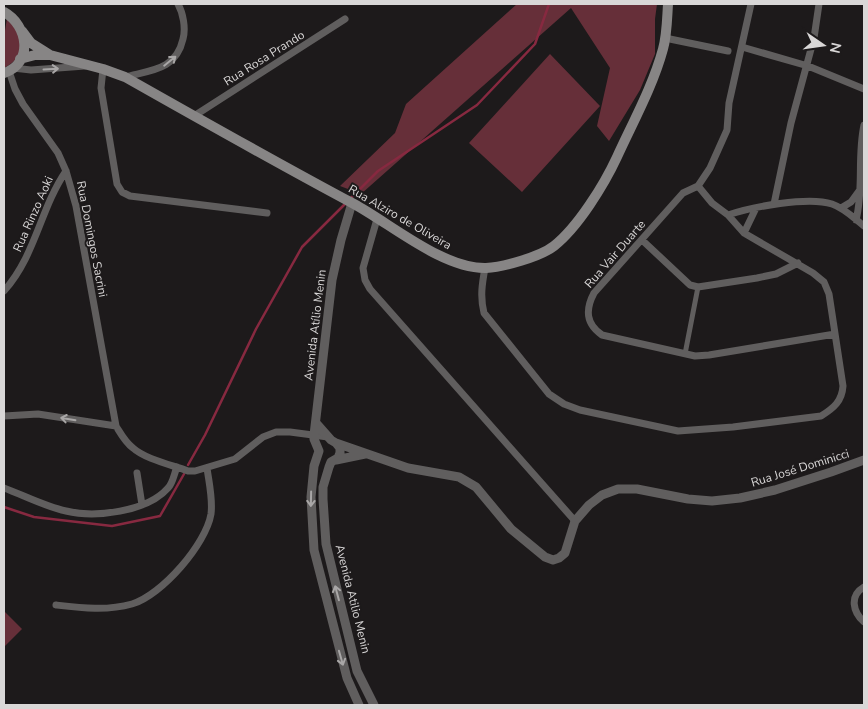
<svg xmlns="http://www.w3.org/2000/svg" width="868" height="709" font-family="'Nunito Sans',sans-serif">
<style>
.green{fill:#662f39}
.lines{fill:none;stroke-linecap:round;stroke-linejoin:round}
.stream{stroke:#872940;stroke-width:2.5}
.pedestrian{stroke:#605e5e;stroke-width:5}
.minor{stroke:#605e5e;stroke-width:7}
.tertiary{stroke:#605e5e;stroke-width:9}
.secondary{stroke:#878585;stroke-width:10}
.oneway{stroke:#a9a7a7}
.labels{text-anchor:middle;stroke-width:4;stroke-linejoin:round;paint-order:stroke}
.street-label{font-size:12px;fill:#d9d7d7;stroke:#1d1a1b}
</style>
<rect width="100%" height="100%" fill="#1d1a1b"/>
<path class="green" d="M 517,4 L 657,4 L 655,19 L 655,54 L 640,90 L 609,141 L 597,126 L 610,68 L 571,8 L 361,194 L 340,186 L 395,133 L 406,104 Z
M 7,18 L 19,27 C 23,48 24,57 4,68 L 4,37 Z
M 550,54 L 600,106 L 522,192 L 469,143 Z
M 4,611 L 22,629 L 4,647 Z"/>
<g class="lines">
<path class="stream" d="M 350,199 L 378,171 L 477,105 L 535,44 L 549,4
M 188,465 L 205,435 L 256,329 L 302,247 L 346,203
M 4,507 L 34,517 L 112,526 L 160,516 L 184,474"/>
<path class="pedestrian" d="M 685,354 L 698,287"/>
<path class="minor" d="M 751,4 L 729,103 L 727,130 L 710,168 L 698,186 L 683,193 L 594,293 C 585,310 586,324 602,335 L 695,356 L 709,355 L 835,334
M 665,38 L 728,51
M 742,47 L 808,66 L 864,89
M 13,68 L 31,70 L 85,66
M 103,69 L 101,88 L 117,184 L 122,192 L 130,196 L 267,213
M 9,71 L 15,89 L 23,104 L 58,153 L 66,171 L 76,206 L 116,426 C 121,434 125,442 133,448 C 145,459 172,465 188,471 L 195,471 L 235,459 L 263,437 L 276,432 L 290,432 L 328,437
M 125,77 C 152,70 176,70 183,39 C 186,28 183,13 178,4
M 194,116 L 345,19
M 774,204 L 791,123 L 814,38 L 819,4
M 841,208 L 851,202 L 859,191
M 728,215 C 752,207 808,196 832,204 C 844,208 854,218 864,226
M 377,219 L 363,268 L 365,280 L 370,289 L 575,521
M 856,220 C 864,189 857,157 864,125
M 744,233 L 756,208
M 642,240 L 690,285 L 698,287 L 757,278 L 776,274 L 798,263
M 485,268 C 482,284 480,297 484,313 L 549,394 L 564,404 L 580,410 L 678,431 L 733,427 L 821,416 C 834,408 842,401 843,386 L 829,294 L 824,282 L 813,273 L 744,233 L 728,215 L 712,203 L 698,186
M 4,291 C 36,255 40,209 66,171
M 4,416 L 38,414 L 116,426
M 137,473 L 142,505
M 4,488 C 23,495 46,507 66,511 C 95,518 147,512 168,488 C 173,483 174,474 177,467
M 864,587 C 849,596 853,612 864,622
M 56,605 C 82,608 107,611 132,604 C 162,595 206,544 211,514 C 213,499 209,483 207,468"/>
<path class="tertiary" d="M 352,203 L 341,240 L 332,280 L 314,435 L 314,439 L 319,451 L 314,466 L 311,497 L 314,550 L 347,678 L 359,705
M 316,423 L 331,440 L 336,443 L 408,468 L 459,477 L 476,487 L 511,529 L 545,557 L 553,560 L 559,558 L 565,553 L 575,521 L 589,505 L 602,495 L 618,489 L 637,489 L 688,499 L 712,501 L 740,498 L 775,490 L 831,472 L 864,460
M 336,443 L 340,448 L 340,453 L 338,458 L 331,462 L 329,467 L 323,487 L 323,499 L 326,544 L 357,671 L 374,705
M 336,460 L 365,454"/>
<path class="secondary" d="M 4,12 C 28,25 34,63 4,73
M 22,31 L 31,43 L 50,55 L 103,69 L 125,77 C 201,120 277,163 354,204 C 391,224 443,269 486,268 C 503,267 540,257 554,246 C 578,227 604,185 617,157 C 633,122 653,86 663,49 C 667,35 667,19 668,4
M 20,59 L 35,55 L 48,55"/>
</g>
<defs><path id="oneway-shaft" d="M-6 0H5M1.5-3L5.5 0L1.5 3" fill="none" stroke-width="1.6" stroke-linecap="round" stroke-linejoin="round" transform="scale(1.25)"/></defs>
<g class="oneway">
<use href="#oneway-shaft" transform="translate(170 61) rotate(-39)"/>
<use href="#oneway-shaft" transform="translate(51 69) rotate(-3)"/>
<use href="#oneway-shaft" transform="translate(68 419) rotate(-171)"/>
<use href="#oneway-shaft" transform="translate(311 499) rotate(91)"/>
<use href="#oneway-shaft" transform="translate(337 593) rotate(-105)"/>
<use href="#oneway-shaft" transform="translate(341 658) rotate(74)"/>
</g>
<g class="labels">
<g class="street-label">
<text transform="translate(264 58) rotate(-32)" y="4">Rua Rosa Prando</text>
<text transform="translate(33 214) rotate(-66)" y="4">Rua Rinzo Aoki</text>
<text transform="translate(400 217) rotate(30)" y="4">Rua Alziro de Oliveira</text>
<text transform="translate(92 239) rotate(79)" y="4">Rua Domingos Sacrini</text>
<text transform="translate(615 254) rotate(-49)" y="4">Rua Vair Duarte</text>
<text transform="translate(315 325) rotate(-83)" y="4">Avenida Atílio Menin</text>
<text transform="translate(800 468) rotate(-17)" y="4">Rua José Dominicci</text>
<text transform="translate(353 599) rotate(76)" y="4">Avenida Atilio Menin</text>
</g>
</g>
<rect width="868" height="709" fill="none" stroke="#d9d7d7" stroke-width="10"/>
<g transform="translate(823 45) rotate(103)" stroke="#1d1a1b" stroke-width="4" paint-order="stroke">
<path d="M0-4L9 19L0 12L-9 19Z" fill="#d9d7d7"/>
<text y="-8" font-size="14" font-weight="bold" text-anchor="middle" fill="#d9d7d7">N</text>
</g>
</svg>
